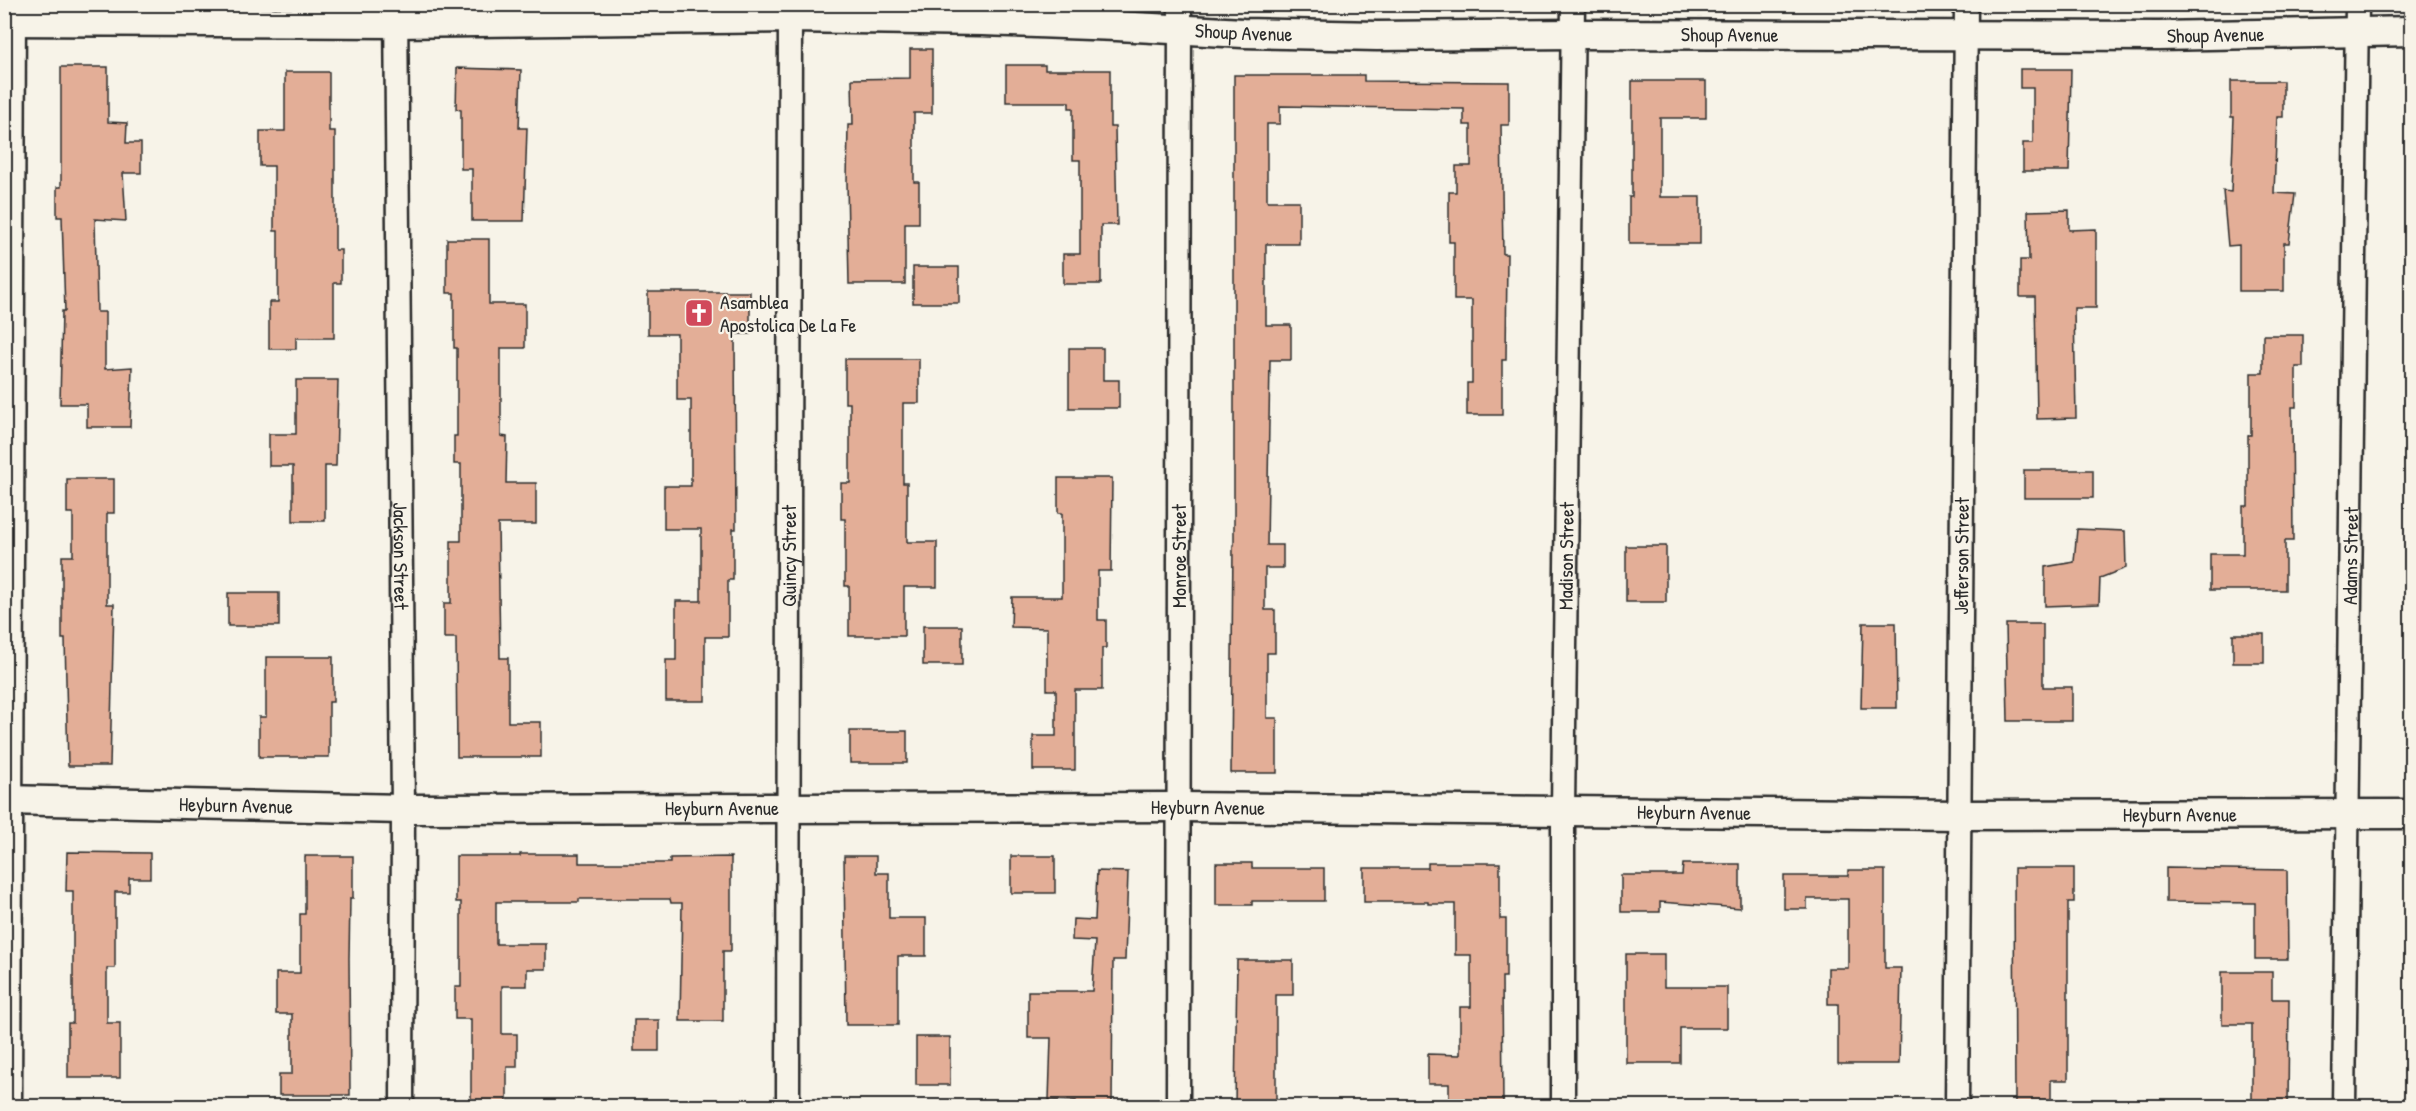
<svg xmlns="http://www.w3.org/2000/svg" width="2416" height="1111" font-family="'Patrick Hand',sans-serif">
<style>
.building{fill:#e3ae97;stroke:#2b2b2b;stroke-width:1.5}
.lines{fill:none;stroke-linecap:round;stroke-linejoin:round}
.minor-casing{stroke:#2b2b2b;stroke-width:27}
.tertiary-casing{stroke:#2b2b2b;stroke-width:33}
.minor{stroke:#f7f3e8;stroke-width:22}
.tertiary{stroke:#f7f3e8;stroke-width:28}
.labels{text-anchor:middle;stroke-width:4.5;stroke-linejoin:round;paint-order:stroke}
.street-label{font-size:20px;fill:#2b2b2b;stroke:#f7f3e8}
.poi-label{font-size:20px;fill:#2b2b2b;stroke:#f7f3e8;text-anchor:start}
</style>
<rect width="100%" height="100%" fill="#f7f3e8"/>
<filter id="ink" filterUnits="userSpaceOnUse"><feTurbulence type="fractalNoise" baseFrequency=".0167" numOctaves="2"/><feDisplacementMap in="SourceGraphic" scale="12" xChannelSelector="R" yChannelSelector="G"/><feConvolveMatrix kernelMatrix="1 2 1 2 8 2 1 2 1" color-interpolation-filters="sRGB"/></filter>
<g filter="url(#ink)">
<path class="building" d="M 910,49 L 932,49 L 932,113 L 914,113 L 914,182 L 919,182 L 919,223 L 905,223 L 905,284 L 849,284 L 847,182 L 848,125 L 853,125 L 852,79 L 910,78 Z
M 1006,65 L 1045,65 L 1045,70 L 1110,70 L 1110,127 L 1115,127 L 1117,225 L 1101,225 L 1101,284 L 1063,284 L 1063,254 L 1080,254 L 1080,160 L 1073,160 L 1073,108 L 1069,108 L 1069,102 L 1006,102 Z
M 61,67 L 108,67 L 108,122 L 127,123 L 126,143 L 141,143 L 141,173 L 123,173 L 126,221 L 95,219 L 97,312 L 105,312 L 105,369 L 132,367 L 130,427 L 87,427 L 87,404 L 60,404 L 62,311 L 65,311 L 62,217 L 57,217 L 57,187 L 61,187 Z
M 457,68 L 521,70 L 519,128 L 527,128 L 524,221 L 472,221 L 472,169 L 461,169 L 461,110 L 456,109 Z
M 2020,69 L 2071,69 L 2069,171 L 2023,171 L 2023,143 L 2033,143 L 2033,88 L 2020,88 Z
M 285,72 L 329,72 L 329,131 L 335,131 L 335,250 L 341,250 L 341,283 L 334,283 L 334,338 L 296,338 L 296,349 L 269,349 L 269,302 L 278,302 L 278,231 L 274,231 L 274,166 L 260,166 L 260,131 L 285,131 Z
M 1234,75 L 1364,75 L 1364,81 L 1509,82 L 1509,125 L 1501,125 L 1503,254 L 1507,254 L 1506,360 L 1502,360 L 1502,415 L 1467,415 L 1467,383 L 1472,383 L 1472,300 L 1454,300 L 1454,242 L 1449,242 L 1449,192 L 1456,192 L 1456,166 L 1471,166 L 1471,125 L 1464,125 L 1464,109 L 1280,106 L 1280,124 L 1267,124 L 1267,201 L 1299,201 L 1299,244 L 1266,244 L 1266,325 L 1291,325 L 1291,360 L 1270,360 L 1267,545 L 1283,545 L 1283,568 L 1265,568 L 1265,610 L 1275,610 L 1275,653 L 1267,653 L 1267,718 L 1277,718 L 1277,773 L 1231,773 L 1233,545 L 1234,545 Z
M 1632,81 L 1706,81 L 1706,118 L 1660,118 L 1660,197 L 1700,197 L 1700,244 L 1629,244 L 1629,197 L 1632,197 Z
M 2231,81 L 2283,81 L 2283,117 L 2277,117 L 2274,193 L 2295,194 L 2289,243 L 2284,243 L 2284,291 L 2239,291 L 2239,245 L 2228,246 L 2223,191 L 2231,192 L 2234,117 L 2231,117 Z
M 2069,210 L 2069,230 L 2096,229 L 2096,308 L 2074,308 L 2076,418 L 2037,419 L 2035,297 L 2020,297 L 2020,260 L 2029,260 L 2028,211 Z
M 447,239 L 489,239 L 489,304 L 525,304 L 525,348 L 501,348 L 501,436 L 507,437 L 506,483 L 536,483 L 536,524 L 498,524 L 500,658 L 508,658 L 508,722 L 541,722 L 541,757 L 457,757 L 456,638 L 444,638 L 444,603 L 451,603 L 451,541 L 461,541 L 461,464 L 454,464 L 454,436 L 457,436 L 457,348 L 454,348 L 454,293 L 447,293 Z
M 913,267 L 959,267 L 959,303 L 913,303 Z
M 648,292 L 750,292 L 750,334 L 735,334 L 736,529 L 733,529 L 733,580 L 728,580 L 728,637 L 705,637 L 705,701 L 666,701 L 666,660 L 676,660 L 676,601 L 701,601 L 701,529 L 664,529 L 664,486 L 691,486 L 691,400 L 677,400 L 677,334 L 648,334 Z
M 2263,335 L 2303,335 L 2303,367 L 2296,367 L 2296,407 L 2292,407 L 2293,541 L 2285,541 L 2285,590 L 2210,590 L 2210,554 L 2243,554 L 2243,506 L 2248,506 L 2248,435 L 2251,435 L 2251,373 L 2263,373 Z
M 1069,348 L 1103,348 L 1103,380 L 1119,380 L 1119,408 L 1069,408 Z
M 845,359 L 919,359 L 919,403 L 903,403 L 903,483 L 907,483 L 907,542 L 937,542 L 937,587 L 904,587 L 904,636 L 849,636 L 849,586 L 845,586 L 845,519 L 841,519 L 841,483 L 850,483 L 850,403 L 845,403 Z
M 296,380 L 338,380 L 336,466 L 325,466 L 325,521 L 293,521 L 293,466 L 269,466 L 269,434 L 296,434 Z
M 2024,470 L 2093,470 L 2093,498 L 2024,498 Z
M 1058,478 L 1112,478 L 1111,571 L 1098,571 L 1098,620 L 1106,620 L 1106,648 L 1102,648 L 1102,690 L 1075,690 L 1075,770 L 1033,770 L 1033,736 L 1056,736 L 1056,690 L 1047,690 L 1047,628 L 1011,627 L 1012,597 L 1062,597 L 1062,513 L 1058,513 Z
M 67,479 L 114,479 L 114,513 L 107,513 L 107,604 L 114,604 L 110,766 L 68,766 L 65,639 L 62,639 L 62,556 L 73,556 L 73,513 L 67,513 Z
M 2077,529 L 2125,531 L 2126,568 L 2100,578 L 2099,604 L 2045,606 L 2045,567 L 2074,562 Z
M 1626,546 L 1666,546 L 1666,602 L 1626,602 Z
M 228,593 L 279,593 L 279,626 L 228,626 Z
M 1863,623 L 1896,623 L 1897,708 L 1861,708 Z
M 2006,624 L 2043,624 L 2043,687 L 2072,687 L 2072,721 L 2008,721 Z
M 923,626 L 962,626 L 962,665 L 923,665 Z
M 2233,634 L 2264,634 L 2264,663 L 2233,663 Z
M 266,657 L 333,657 L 333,702 L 329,702 L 329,757 L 259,757 L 259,717 L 266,717 Z
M 850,731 L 907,731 L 907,763 L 850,763 Z
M 67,852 L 150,853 L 150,878 L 129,878 L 129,892 L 115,892 L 115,968 L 107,968 L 107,1023 L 120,1023 L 120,1078 L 68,1078 L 68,1023 L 73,1023 L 73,891 L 66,891 Z
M 520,854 L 579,854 L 579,863 L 670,863 L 670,858 L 731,857 L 731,951 L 723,951 L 723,1021 L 680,1021 L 682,903 L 671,903 L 670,899 L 579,899 L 579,902 L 496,902 L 496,944 L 546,944 L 546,969 L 527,969 L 527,986 L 502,986 L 502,1034 L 517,1034 L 517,1067 L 507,1067 L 507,1107 L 471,1107 L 471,1019 L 455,1019 L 455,987 L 461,987 L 461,902 L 456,902 L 456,856 L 520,856 Z
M 305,856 L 353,856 L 353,898 L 350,898 L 349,958 L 350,1095 L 279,1095 L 279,1074 L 292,1074 L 292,1014 L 276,1014 L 276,973 L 300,973 L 300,914 L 305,914 Z
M 844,856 L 876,856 L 876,873 L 889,873 L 889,918 L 926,918 L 926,956 L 898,956 L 898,1025 L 846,1025 Z
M 1011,856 L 1055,856 L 1055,893 L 1011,893 Z
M 1216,863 L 1252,863 L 1252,868 L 1324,868 L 1324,901 L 1252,901 L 1252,905 L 1216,905 Z
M 1428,863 L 1500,863 L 1500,919 L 1506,919 L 1506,977 L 1502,977 L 1503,1107 L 1449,1107 L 1449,1084 L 1428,1084 L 1428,1054 L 1460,1055 L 1460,1007 L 1471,1007 L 1471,955 L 1455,955 L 1455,904 L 1428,904 L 1428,902 L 1364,902 L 1364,868 L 1428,868 Z
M 1683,864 L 1740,864 L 1740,908 L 1660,902 L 1660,912 L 1621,912 L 1621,875 L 1682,875 Z
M 2014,868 L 2074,868 L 2074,902 L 2068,902 L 2068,1080 L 2051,1080 L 2051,1107 L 2015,1107 Z
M 2166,868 L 2287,870 L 2288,959 L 2255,959 L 2255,903 L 2166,902 Z
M 1848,870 L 1885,870 L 1885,968 L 1901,968 L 1899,1064 L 1838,1064 L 1838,1004 L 1828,1004 L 1828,968 L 1848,968 L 1848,899 L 1807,899 L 1807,909 L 1784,909 L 1784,876 L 1848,876 Z
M 1097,871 L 1128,872 L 1125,960 L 1113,960 L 1112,1107 L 1076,1107 L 1076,1101 L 1049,1100 L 1051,1038 L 1028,1038 L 1028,991 L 1092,991 L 1095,941 L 1072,940 L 1073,919 L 1095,920 Z
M 1626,954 L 1664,954 L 1664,987 L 1727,987 L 1727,1028 L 1680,1028 L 1680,1063 L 1626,1063 Z
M 1237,960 L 1293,960 L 1293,995 L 1276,995 L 1276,1107 L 1235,1107 Z
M 2222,972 L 2272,972 L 2272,999 L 2289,999 L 2288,1107 L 2252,1107 L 2252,1024 L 2222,1024 Z
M 634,1020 L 659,1020 L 659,1051 L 634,1051 Z
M 916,1037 L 950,1037 L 950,1085 L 916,1085 Z"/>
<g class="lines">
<g class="minor-casing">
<g id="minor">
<path id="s1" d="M 396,4 L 403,809 L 402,1106"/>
<path d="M 10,1106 L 14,4"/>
<path id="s2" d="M 788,1106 L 790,4"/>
<path id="s3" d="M 1178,1106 L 1180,4"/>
<path id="s4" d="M 1563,1106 L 1563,809 L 1573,4"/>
<path id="s5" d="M 1957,1106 L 1966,4"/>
<path id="s6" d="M 2344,1106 L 2357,4"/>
</g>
</g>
<g class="tertiary-casing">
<g id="tertiary">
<path id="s7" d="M 4,21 L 396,23 L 790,18 L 982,21 L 1117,26 L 1243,33 L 1377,36 L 1573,34 L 2159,36 L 2412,31"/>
<path id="s8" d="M 4,800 L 403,809 L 1180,807 L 1959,815 L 2412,814"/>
</g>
</g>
<use href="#minor" class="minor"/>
<use href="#tertiary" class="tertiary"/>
</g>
</g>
<defs>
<g id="church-square" transform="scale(1.5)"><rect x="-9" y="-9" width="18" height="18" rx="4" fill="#d1495b" stroke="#f7f3e8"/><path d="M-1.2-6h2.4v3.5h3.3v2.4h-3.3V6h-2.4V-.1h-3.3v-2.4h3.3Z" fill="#fff"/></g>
</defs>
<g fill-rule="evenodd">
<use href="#church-square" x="699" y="313"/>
</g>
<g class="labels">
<g class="street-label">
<text dy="7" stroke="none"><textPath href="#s7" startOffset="1240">Shoup Avenue</textPath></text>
<text dy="7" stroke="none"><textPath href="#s7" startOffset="1726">Shoup Avenue</textPath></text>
<text dy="7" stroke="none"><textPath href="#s7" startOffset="2212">Shoup Avenue</textPath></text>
<text dy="7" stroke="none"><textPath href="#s1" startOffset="552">Jackson Street</textPath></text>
<text dy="7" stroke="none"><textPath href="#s4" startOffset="550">Madison Street</textPath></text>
<text dy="7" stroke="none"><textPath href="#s5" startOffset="550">Jefferson Street</textPath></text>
<text dy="7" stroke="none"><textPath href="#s6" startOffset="550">Adams Street</textPath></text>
<text dy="7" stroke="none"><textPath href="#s2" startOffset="550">Quincy Street</textPath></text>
<text dy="7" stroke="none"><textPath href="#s3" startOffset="550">Monroe Street</textPath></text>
<text dy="7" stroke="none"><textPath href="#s8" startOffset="232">Heyburn Avenue</textPath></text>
<text dy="7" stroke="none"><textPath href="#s8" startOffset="1204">Heyburn Avenue</textPath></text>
<text dy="7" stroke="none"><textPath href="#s8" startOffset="718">Heyburn Avenue</textPath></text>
<text dy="7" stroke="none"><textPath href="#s8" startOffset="1690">Heyburn Avenue</textPath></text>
<text dy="7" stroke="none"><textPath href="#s8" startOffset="2176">Heyburn Avenue</textPath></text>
</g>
<g class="poi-label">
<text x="720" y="309">Asamblea<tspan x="720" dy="23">Apostolica De La Fe</tspan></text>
</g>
</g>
<rect width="2416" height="1111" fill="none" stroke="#f7f3e8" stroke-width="24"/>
<rect x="12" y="12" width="2392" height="1087" fill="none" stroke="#2b2b2b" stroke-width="2" filter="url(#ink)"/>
</svg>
